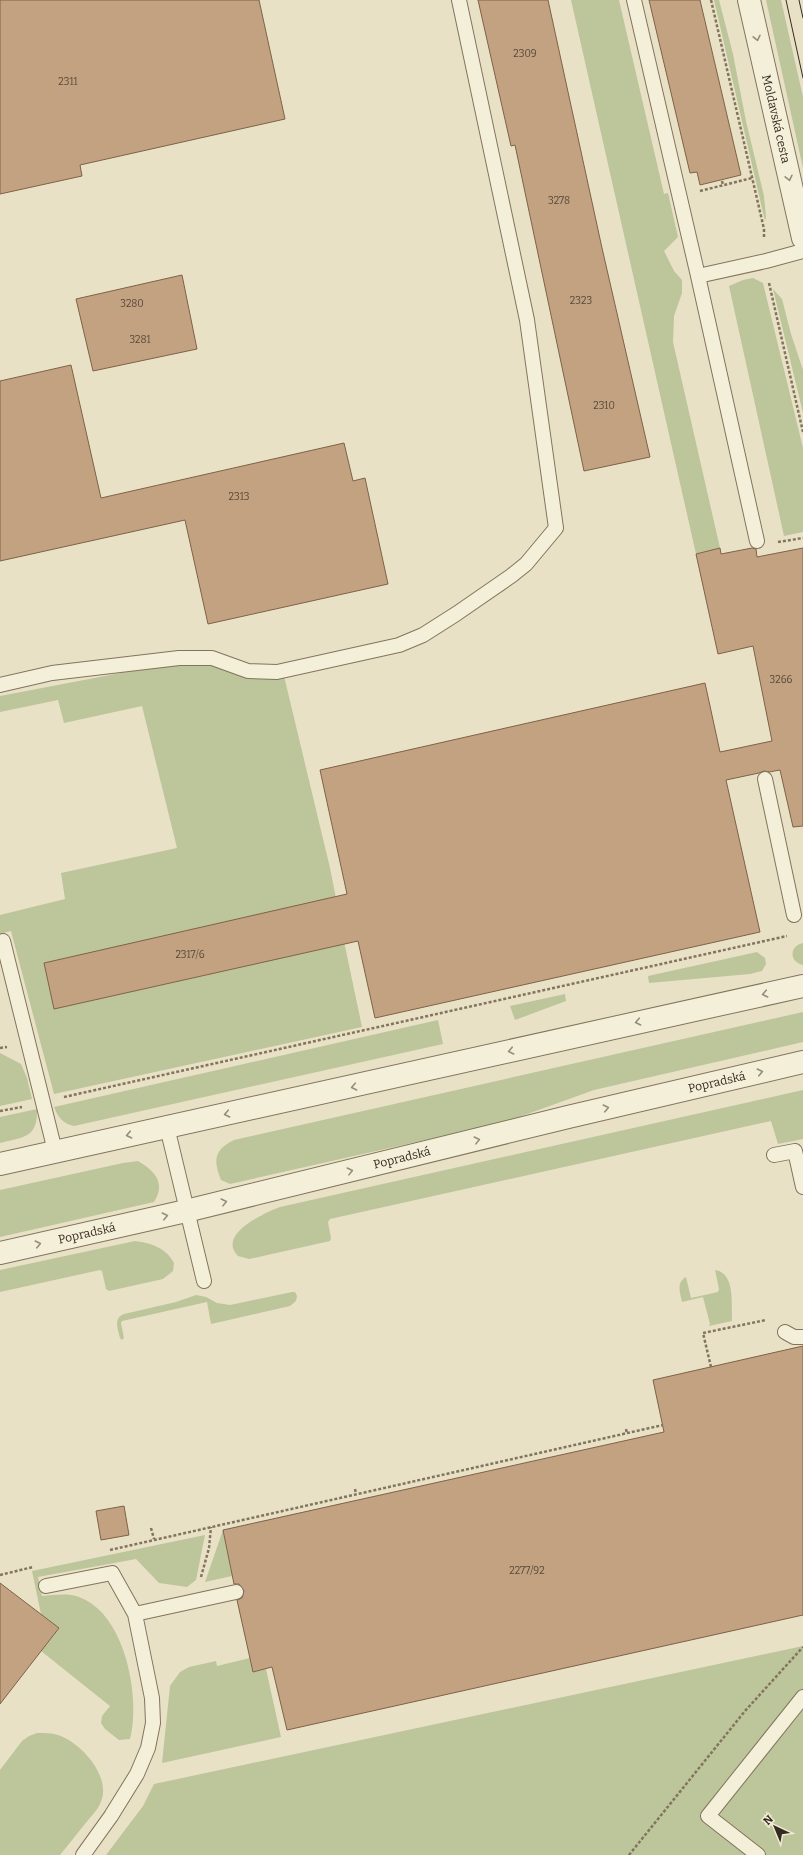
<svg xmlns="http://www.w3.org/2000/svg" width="803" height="1855" font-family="Bitter,serif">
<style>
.green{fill:#bdc59b}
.building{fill:#c2a280;stroke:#7e6247}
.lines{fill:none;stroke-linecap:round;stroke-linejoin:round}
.service-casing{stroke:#82745e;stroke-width:16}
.tertiary-casing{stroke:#82745e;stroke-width:24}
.path{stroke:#82745e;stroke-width:2.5;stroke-dasharray:3 2;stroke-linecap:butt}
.service{stroke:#f4efd8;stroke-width:14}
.tertiary{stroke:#f4efd8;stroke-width:22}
.tram{stroke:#342b20;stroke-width:1}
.oneway{stroke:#948d7c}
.labels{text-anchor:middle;stroke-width:3;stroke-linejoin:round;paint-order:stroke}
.number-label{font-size:10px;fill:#584938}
.street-label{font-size:12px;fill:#342b20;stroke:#f1ebd5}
</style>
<rect width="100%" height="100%" fill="#e9e1c6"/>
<path class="green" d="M 571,0 L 619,0 L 664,194 L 668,193 L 678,237 L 664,251 L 674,271 L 682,280 L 682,293 L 674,316 L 673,342 L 720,548 L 696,554 Z
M 714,0 L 719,0 L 733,54 L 746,121 L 764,196 L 766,217 L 765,221 Z
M 766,0 L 781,0 L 803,97 L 803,168 Z
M 753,278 L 763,283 L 803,448 L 803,532 L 784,536 L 729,286 L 743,280 Z
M 773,289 L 782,299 L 791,334 L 803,370 L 803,413 Z
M 183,664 L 211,664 L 284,676 L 330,868 L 340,918 L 54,1009 L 336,946 L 341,927 L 362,1027 L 54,1094 L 11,931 L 0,934 L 0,915 L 65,899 L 61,873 L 177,848 L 142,706 L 64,723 L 58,700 L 0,712 L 0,696 L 131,671 Z
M 803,943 L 803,965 C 789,962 789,946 803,943 Z
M 757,952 L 765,958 L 766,964 L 762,971 L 750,974 L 649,983 L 648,976 Z
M 565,994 L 566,1001 L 515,1020 L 510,1006 Z
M 803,1012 L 803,1042 L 594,1090 L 505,1122 L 230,1184 L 221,1180 C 213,1160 214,1150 234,1140 Z
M 438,1020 L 443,1044 L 74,1126 C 63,1124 58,1117 54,1107 Z
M 0,1053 L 21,1064 L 27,1078 L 32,1099 L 0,1106 Z
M 803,1090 L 803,1139 L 778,1144 L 771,1121 L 330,1219 L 328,1222 L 331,1238 L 330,1241 L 249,1259 L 238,1256 C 236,1254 234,1251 233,1248 C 228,1229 267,1212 280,1207 Z
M 37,1109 C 38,1138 24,1137 0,1143 L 0,1117 Z
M 138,1161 C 155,1171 166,1183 154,1202 L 0,1237 L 0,1190 L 123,1163 Z
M 135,1241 C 152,1243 166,1248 174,1263 L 173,1271 L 163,1279 L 109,1291 L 106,1289 L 102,1271 L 100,1270 L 0,1292 L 0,1270 Z
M 715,1270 C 736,1273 731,1306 732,1321 L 709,1326 L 710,1324 L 703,1297 L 682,1302 C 680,1293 676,1282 686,1277 L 691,1298 L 718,1292 L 719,1289 Z
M 292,1292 L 295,1292 L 297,1296 L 296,1301 L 290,1306 L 211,1324 L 207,1302 L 122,1321 L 121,1323 L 124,1338 L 122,1340 L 120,1338 C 118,1329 113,1318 124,1314 L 176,1302 L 196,1295 L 206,1297 L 217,1303 L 230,1305 Z
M 223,1530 L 232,1576 L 205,1582 Z
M 205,1535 L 196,1580 L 187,1587 L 159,1583 L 136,1559 L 38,1577 L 42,1596 C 54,1595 68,1593 79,1597 C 125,1613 141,1697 130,1739 L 119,1740 L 105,1729 L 101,1723 L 102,1716 L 110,1706 L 41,1651 L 59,1628 L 41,1614 L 32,1571 Z
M 803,1646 L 803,1855 L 106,1855 L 143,1806 L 154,1784 Z
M 250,1658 L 253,1672 L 266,1669 L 281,1737 L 162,1763 L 170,1686 L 180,1672 L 189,1667 L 216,1661 L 217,1666 Z
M 37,1733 C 45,1733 51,1733 58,1735 C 82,1743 113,1778 100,1804 C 98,1809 93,1814 89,1819 C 79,1831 70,1843 60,1855 L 0,1855 L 0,1770 L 22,1741 L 29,1736 Z"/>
<path class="building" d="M 0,0 L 259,0 L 285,119 L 80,165 L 82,176 L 0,194 Z
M 478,0 L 548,0 L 602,248 L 650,457 L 584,471 L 515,145 L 511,146 Z
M 649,0 L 700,0 L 741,175 L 700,185 L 697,172 L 690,173 Z
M 182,275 L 197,349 L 93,371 L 76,299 Z
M 71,365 L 101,498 L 344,443 L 353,481 L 365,478 L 388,584 L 208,624 L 185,520 L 0,561 L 0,381 Z
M 720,548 L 721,554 L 752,548 L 756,549 L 757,557 L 803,548 L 803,826 L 793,827 L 780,770 L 769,772 L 764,771 L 759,773 L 726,780 L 760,932 L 375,1018 L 358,941 L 54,1009 L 44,963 L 347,894 L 320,770 L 705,683 L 720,752 L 772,741 L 753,646 L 718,654 L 696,554 Z
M 803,1346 L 803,1615 L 287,1730 L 272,1667 L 253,1672 L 237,1600 L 242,1598 L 244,1591 L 239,1584 L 234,1584 L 223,1530 L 664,1432 L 653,1380 Z
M 124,1506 L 129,1535 L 101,1540 L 96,1511 Z
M 0,1583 L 59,1628 L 0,1704 Z"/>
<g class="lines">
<g class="service-casing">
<path id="service" d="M 634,0 L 698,276
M 757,541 L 698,276 L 766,261 L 803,251
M 0,685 L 52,673 L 179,658 L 212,658 L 248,671 L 277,672 L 399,645 L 423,635 L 456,614 L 511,576 L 526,564 L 556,528 L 527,320 L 459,0
M 765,779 L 794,915
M 3,941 L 55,1151
M 167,1127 L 204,1281
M 774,1155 L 795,1151 L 803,1187
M 785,1332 L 794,1337 L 803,1337
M 46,1586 L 112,1573 L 135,1614 L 152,1698 L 153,1723 L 148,1748 L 137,1774 L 111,1816 L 83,1855
M 135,1614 L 236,1592
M 758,1855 L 708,1816 L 803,1697"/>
</g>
<g class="tertiary-casing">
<g id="tertiary">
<path id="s1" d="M 749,0 L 803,238"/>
<path d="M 0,1164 L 803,986"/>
<path id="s2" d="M 0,1253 L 186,1211 L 568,1117 L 803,1062"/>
</g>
</g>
<path class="path" d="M 711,0 L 764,229 L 764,238
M 722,181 L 723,185
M 700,191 L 752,178
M 769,283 L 803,432
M 778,542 L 803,538
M 0,1048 L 7,1047
M 64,1097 L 787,936
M 0,1111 L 22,1107
M 711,1367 L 703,1333 L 766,1320
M 626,1429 L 627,1434
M 355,1489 L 356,1494
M 151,1528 L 154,1539
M 110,1550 L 663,1425
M 0,1575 L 33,1567
M 201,1577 L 209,1548 L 211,1527
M 629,1855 L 745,1711 L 803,1647"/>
<use href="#service" class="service"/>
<use href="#tertiary" class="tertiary"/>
<path class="tram" d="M 786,0 L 803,78
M 799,0 L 803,18"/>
</g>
<defs><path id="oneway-chevron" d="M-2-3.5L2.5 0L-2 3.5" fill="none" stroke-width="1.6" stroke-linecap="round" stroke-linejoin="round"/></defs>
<g class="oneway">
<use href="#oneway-chevron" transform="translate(757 38) rotate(77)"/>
<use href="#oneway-chevron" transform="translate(789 178) rotate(77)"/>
<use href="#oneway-chevron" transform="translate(765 994) rotate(168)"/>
<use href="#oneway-chevron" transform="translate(638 1022) rotate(168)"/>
<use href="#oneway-chevron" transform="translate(511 1051) rotate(167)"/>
<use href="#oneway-chevron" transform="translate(760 1072) rotate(-13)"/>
<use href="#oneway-chevron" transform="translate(354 1087) rotate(168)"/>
<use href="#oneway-chevron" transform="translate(606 1108) rotate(-13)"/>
<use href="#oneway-chevron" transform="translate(227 1114) rotate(168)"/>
<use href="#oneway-chevron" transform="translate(129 1135) rotate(168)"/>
<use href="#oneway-chevron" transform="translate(477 1140) rotate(-14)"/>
<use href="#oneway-chevron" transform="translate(350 1171) rotate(-14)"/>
<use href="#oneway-chevron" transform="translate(224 1202) rotate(-14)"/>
<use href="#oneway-chevron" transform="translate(165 1216) rotate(-13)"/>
<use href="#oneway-chevron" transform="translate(38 1244) rotate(-13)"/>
</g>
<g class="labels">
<g class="number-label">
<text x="525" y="57">2309</text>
<text x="68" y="85">2311</text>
<text x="559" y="204">3278</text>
<text x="581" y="304">2323</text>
<text x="132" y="307">3280</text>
<text x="140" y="343">3281</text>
<text x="604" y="409">2310</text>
<text x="239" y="500">2313</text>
<text x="781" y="683">3266</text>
<text x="190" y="958">2317/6</text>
<text x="527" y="1574">2277/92</text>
</g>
<g class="street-label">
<text dy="4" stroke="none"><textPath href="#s1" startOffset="122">Moldavská cesta</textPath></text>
<text dy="4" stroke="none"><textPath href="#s2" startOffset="737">Popradská</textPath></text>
<text dy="4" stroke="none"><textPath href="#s2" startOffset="413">Popradská</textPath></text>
<text dy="4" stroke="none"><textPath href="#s2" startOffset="89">Popradská</textPath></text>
</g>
</g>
<g transform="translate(775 1827) rotate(316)" stroke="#f1ebd5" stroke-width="3" paint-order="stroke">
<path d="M0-3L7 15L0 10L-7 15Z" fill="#342b20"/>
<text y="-6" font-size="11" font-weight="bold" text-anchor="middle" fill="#342b20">N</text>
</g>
</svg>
